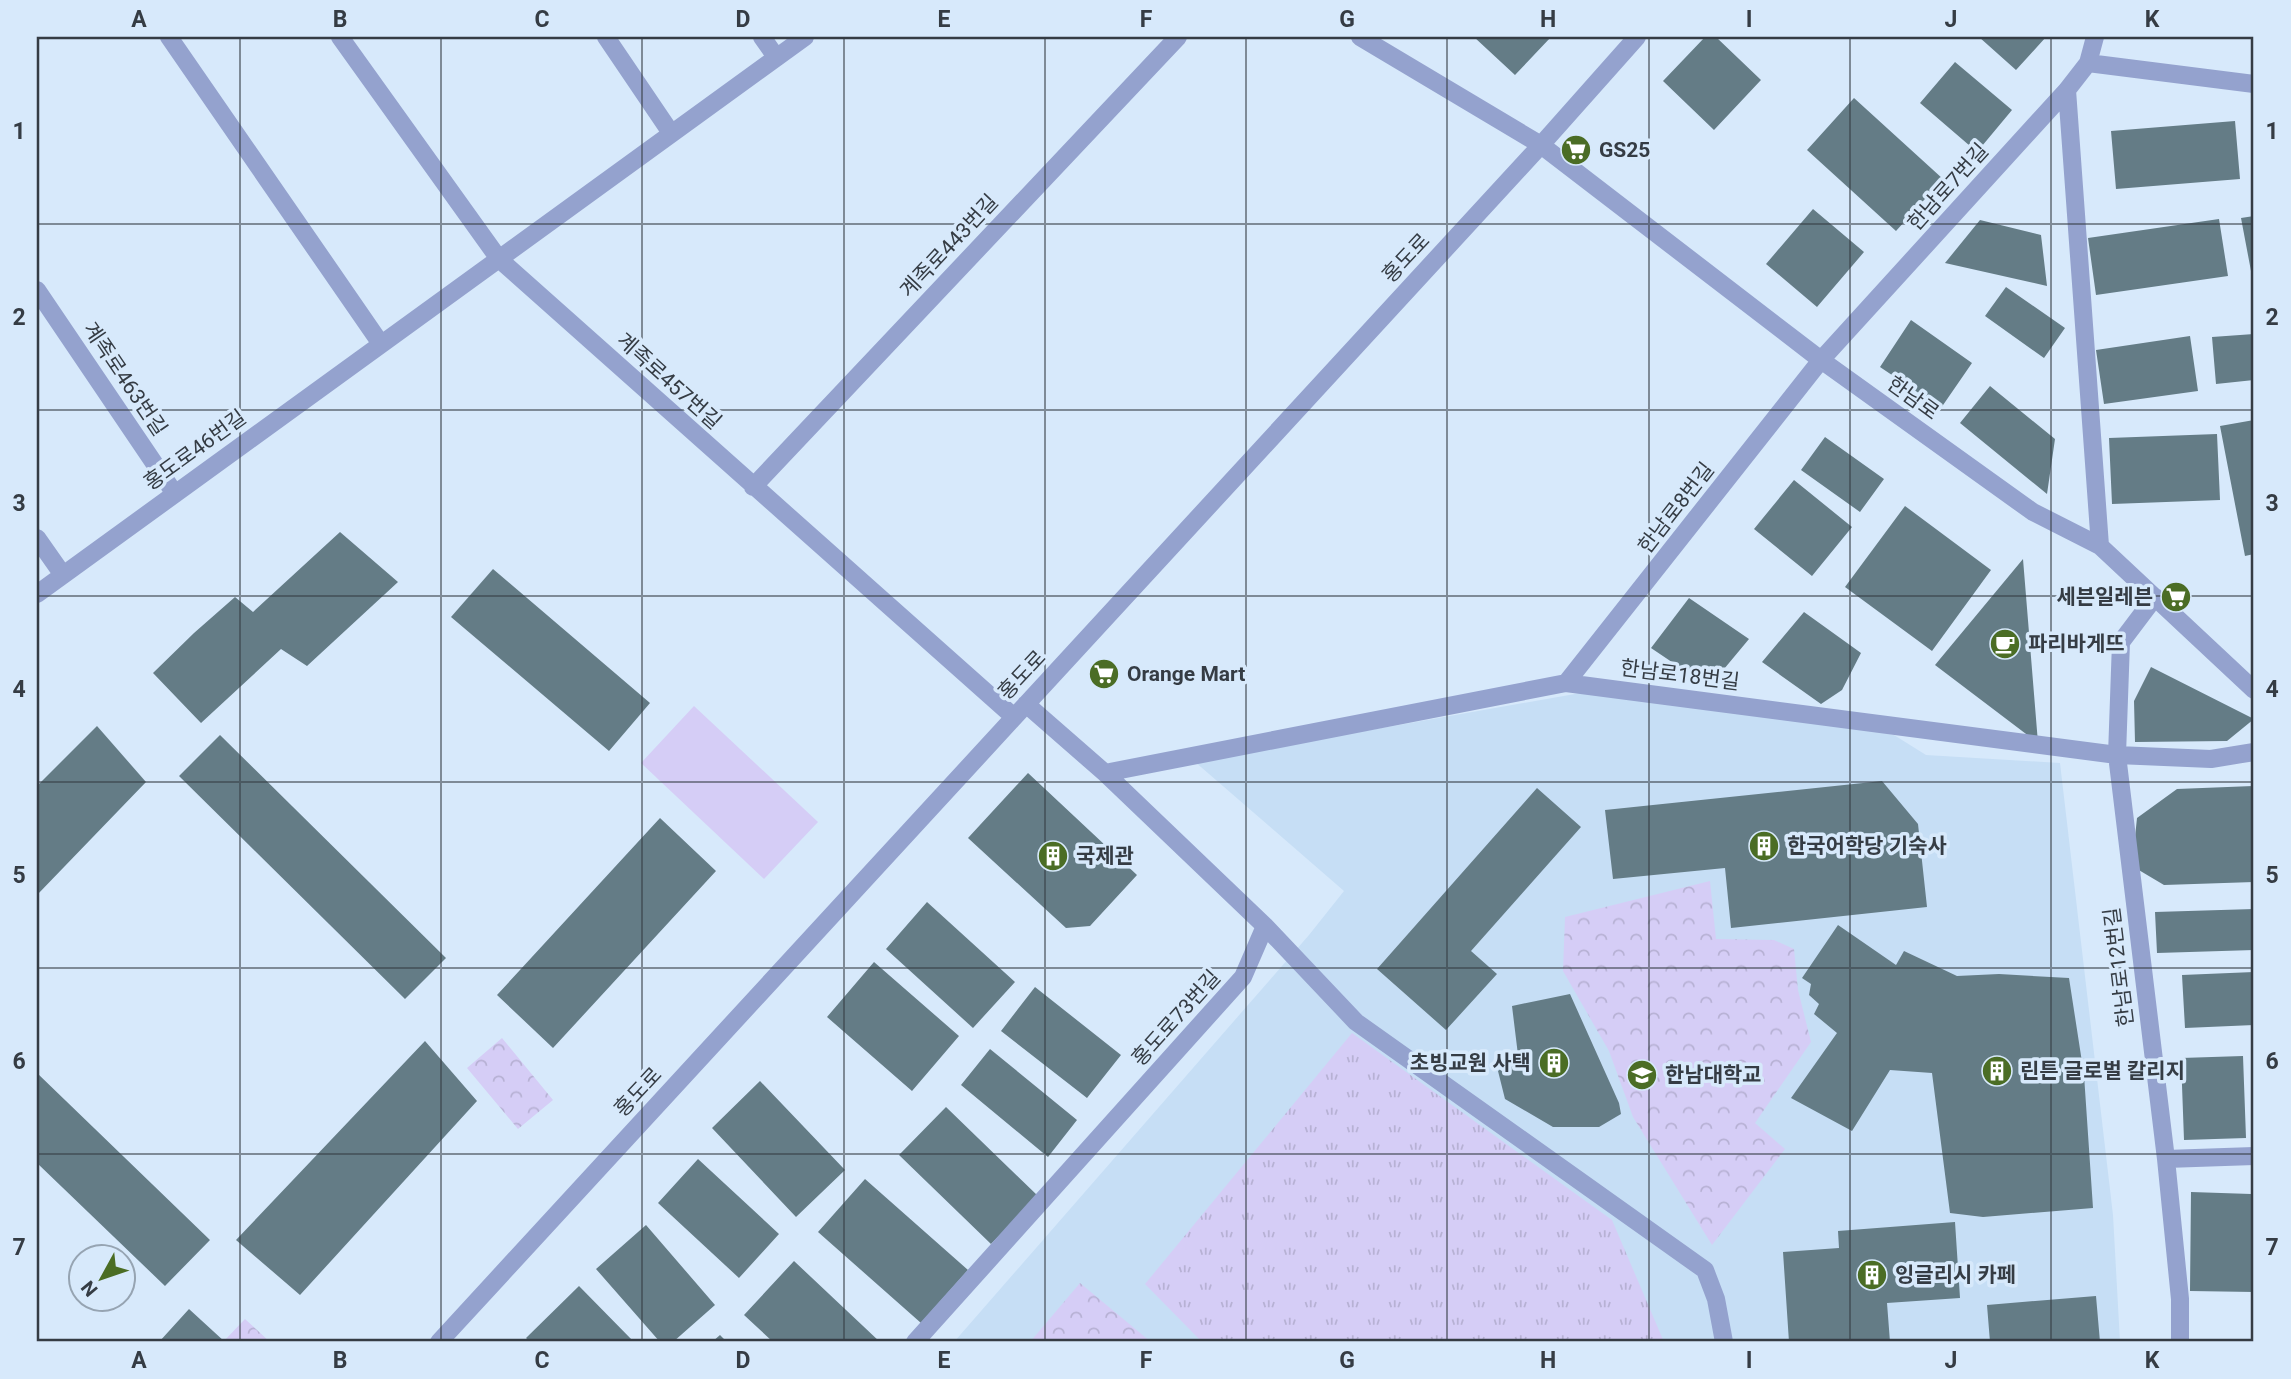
<svg xmlns="http://www.w3.org/2000/svg" width="2291" height="1379" font-family="Roboto,'Noto Sans KR',sans-serif">
<style>
.built{fill:#c6def5}
.grass{fill:url(#grass-tufts)}
.forest{fill:url(#forest-crowns)}
.garden{fill:#d5cdf6}
.building{fill:#647c86}
.lines{fill:none;stroke-linecap:round;stroke-linejoin:round}
.minor{stroke:#94a2ce;stroke-width:18}
.grid{fill:none;stroke:#353c44;stroke-width:2;stroke-opacity:0.55}
.labels{text-anchor:middle;stroke-width:7;stroke-linejoin:round;paint-order:stroke}
.poi-label{font-size:21px;font-weight:bold;fill:#353c44;stroke:#d7e9fb;text-anchor:start}
.street-label{font-size:21px;fill:#353c44;stroke:#d7e9fb}
.neatline{fill:none;stroke:#353c44;stroke-width:2.5}
.grid-label{font-size:23px;text-anchor:middle;font-weight:bold;fill:#353c44}
</style>
<defs>
<pattern id="grass-tufts" width="24" height="20" patternUnits="userSpaceOnUse" patternTransform="scale(1.75)"><rect width="24" height="20" fill="#d5cdf6"/><path d="M3 7l-1-3M5 7V3M7 7l1-3M15 17l-1-3M17 17v-4M19 17l1-3" fill="none" stroke="#b7b1d4"/></pattern>
<pattern id="forest-crowns" width="20" height="18" patternUnits="userSpaceOnUse" patternTransform="scale(1.75)"><rect width="20" height="18" fill="#d5cdf6"/><path d="M2 6a3 3 0 1 1 6 0M12 15a3 3 0 1 1 6 0" fill="none" stroke="#b7b1d4"/></pattern>
</defs>
<rect width="100%" height="100%" fill="#d7e9fb"/>
<path class="built" d="M 1592,691 L 1817,720 L 1894,735 L 1926,755 L 2060,763 L 2113,1215 L 2120,1342 L 954,1342 L 1309,935 L 1344,891 L 1194,761 Z"/>
<path class="grass" d="M 1352,1033 L 1612,1220 L 1664,1342 L 1202,1342 L 1145,1284 Z"/>
<path class="forest" d="M 1710,881 L 1716,939 L 1774,940 L 1794,949 L 1798,990 L 1811,1042 L 1755,1123 L 1785,1149 L 1712,1245 L 1633,1117 L 1609,1051 L 1563,971 L 1565,917 Z
M 502,1038 L 553,1100 L 518,1129 L 467,1068 Z
M 1080,1283 L 1151,1342 L 1030,1342 Z
M 245,1319 L 270,1342 L 223,1342 Z"/>
<path class="garden" d="M 694,706 L 818,822 L 764,879 L 641,763 Z"/>
<path class="building" d="M 1474,37 L 1551,37 L 1515,75 Z
M 1705,37 L 1716,37 L 1761,80 L 1714,130 L 1663,81 Z
M 1979,37 L 2046,37 L 2016,70 Z
M 1955,62 L 2012,110 L 1977,152 L 1920,103 Z
M 1854,98 L 1943,179 L 1896,231 L 1807,150 Z
M 2235,121 L 2240,179 L 2116,189 L 2111,131 Z
M 1813,209 L 1864,252 L 1817,307 L 1766,264 Z
M 2254,216 L 2254,270 L 2251,271 L 2241,218 Z
M 2219,219 L 2228,276 L 2096,295 L 2088,238 Z
M 1980,220 L 2041,235 L 2047,286 L 1945,263 Z
M 2006,287 L 2065,328 L 2044,358 L 1985,316 Z
M 1911,320 L 1972,363 L 1941,408 L 1880,367 Z
M 2254,334 L 2254,380 L 2216,384 L 2212,337 Z
M 2190,336 L 2198,391 L 2104,404 L 2096,350 Z
M 1990,386 L 2055,439 L 2047,494 L 1960,423 Z
M 2254,420 L 2254,554 L 2245,556 L 2220,426 Z
M 2217,434 L 2220,500 L 2112,504 L 2109,438 Z
M 1825,437 L 1884,479 L 1860,512 L 1801,470 Z
M 1794,480 L 1852,527 L 1812,576 L 1754,529 Z
M 1905,506 L 1991,570 L 1932,651 L 1845,587 Z
M 340,532 L 398,582 L 307,666 L 281,649 L 201,723 L 153,673 L 194,633 L 235,597 L 253,612 Z
M 2023,559 L 2038,743 L 1935,665 Z
M 493,569 L 650,703 L 609,751 L 451,617 Z
M 1689,598 L 1749,639 L 1709,687 L 1651,648 Z
M 1804,612 L 1861,653 L 1842,690 L 1821,704 L 1762,662 Z
M 2151,667 L 2254,719 L 2227,741 L 2135,742 L 2134,701 Z
M 97,726 L 146,782 L 37,895 L 37,786 Z
M 220,735 L 446,958 L 405,999 L 179,776 Z
M 1028,773 L 1137,875 L 1090,926 L 1066,928 L 968,838 Z
M 1882,781 L 1918,824 L 1927,907 L 1731,928 L 1725,868 L 1613,879 L 1605,810 Z
M 2253,786 L 2254,882 L 2164,885 L 2132,866 L 2137,818 L 2177,789 Z
M 1537,788 L 1581,827 L 1471,951 L 1497,974 L 1446,1030 L 1377,969 Z
M 660,818 L 716,871 L 553,1048 L 497,995 Z
M 927,902 L 1015,982 L 973,1028 L 886,949 Z
M 2254,909 L 2254,950 L 2157,953 L 2155,912 Z
M 1838,925 L 1896,965 L 1904,951 L 1957,976 L 1999,974 L 2069,978 L 2084,1075 L 2093,1208 L 1983,1217 L 1950,1213 L 1932,1073 L 1890,1070 L 1852,1131 L 1791,1098 L 1837,1033 L 1814,1014 L 1819,1004 L 1809,995 L 1811,984 L 1802,978 Z
M 874,962 L 959,1036 L 912,1091 L 827,1017 Z
M 2254,972 L 2254,1025 L 2185,1028 L 2182,975 Z
M 1035,987 L 1121,1055 L 1087,1098 L 1001,1031 Z
M 1570,994 L 1619,1103 L 1621,1114 L 1599,1127 L 1553,1127 L 1505,1099 L 1498,1071 L 1518,1055 L 1512,1006 Z
M 425,1041 L 477,1101 L 300,1295 L 236,1240 Z
M 990,1049 L 1077,1120 L 1048,1157 L 961,1085 Z
M 2243,1056 L 2246,1138 L 2184,1140 L 2181,1058 Z
M 37,1073 L 210,1240 L 165,1286 L 37,1163 Z
M 760,1081 L 845,1170 L 796,1217 L 712,1128 Z
M 946,1107 L 1038,1196 L 991,1244 L 899,1155 Z
M 698,1159 L 779,1234 L 739,1278 L 658,1203 Z
M 865,1179 L 968,1270 L 921,1323 L 818,1232 Z
M 2191,1192 L 2251,1194 L 2251,1252 L 2254,1252 L 2254,1292 L 2190,1291 Z
M 1955,1222 L 1960,1298 L 1887,1303 L 1890,1342 L 1789,1342 L 1783,1252 L 1839,1248 L 1838,1231 Z
M 646,1225 L 715,1305 L 673,1342 L 660,1342 L 596,1269 Z
M 794,1261 L 880,1342 L 773,1342 L 744,1315 Z
M 579,1286 L 634,1342 L 530,1342 L 526,1338 Z
M 2096,1296 L 2100,1342 L 1990,1342 L 1987,1305 Z
M 189,1309 L 225,1342 L 159,1342 Z
M 720,1335 L 727,1342 L 712,1342 Z"/>
<g class="lines">
<path class="minor" d="M 169,37 L 381,344
M 340,37 L 499,259 L 1014,717
M 606,37 L 671,133
M 762,37 L 776,57
M 1360,37 L 1541,145 L 1821,360 L 2033,512 L 2100,546 L 2254,690
M 2088,63 L 2254,84
M 2067,90 L 2100,546
M 37,290 L 175,494
M 753,487 L 1178,37
M 37,538 L 63,575
M 37,594 L 805,37
M 2155,597 L 2121,642 L 2117,755 L 2166,1159 L 2180,1299 L 2180,1342
M 1566,683 L 1821,360 L 2067,90 L 2088,63 L 2095,37
M 1105,773 L 1566,683 L 2117,755 L 2211,759 L 2254,752
M 1265,926 L 1356,1022 L 1705,1270 L 1716,1299 L 1724,1342
M 2166,1159 L 2254,1156
M 439,1342 L 1541,145 L 1637,37
M 915,1342 L 1243,977 L 1265,926 L 1105,773 L 1026,704"/>
</g>
<path class="grid" d="M 240,37 L 240,1342M 441,37 L 441,1342M 642,37 L 642,1342M 844,37 L 844,1342M 1045,37 L 1045,1342M 1246,37 L 1246,1342M 1447,37 L 1447,1342M 1649,37 L 1649,1342M 1850,37 L 1850,1342M 2051,37 L 2051,1342M 37,224 L 2254,224M 37,410 L 2254,410M 37,596 L 2254,596M 37,782 L 2254,782M 37,968 L 2254,968M 37,1154 L 2254,1154"/>
<defs>
<g id="supermarket-disc" transform="scale(1.575)"><circle r="9.5" fill="#4b6d25" stroke="#d7e9fb"/><path d="M-6-5.5h2.5l.6 2H6L4.5 2H-2.5L-4.4-4H-6ZM-1.5 3.2a1.3 1.3 0 1 0 .1 0ZM3 3.2a1.3 1.3 0 1 0 .1 0Z" fill="#fff"/></g>
<g id="cafe-disc" transform="scale(1.575)"><circle r="9.5" fill="#4b6d25" stroke="#d7e9fb"/><path d="M-5.5-4.5H6V0H3Q3 3.5 0 3.5H-2.5Q-5.5 3.5-5.5 0ZM3-3.2v2h1.7v-2ZM-6 4.5H4V6H-6Z" fill="#fff"/></g>
<g id="building-disc" transform="scale(1.575)"><circle r="9.5" fill="#4b6d25" stroke="#d7e9fb"/><path d="M-4-6H4V6H1V3H-1V6H-4ZM-2.5-4.3h1.7v1.8h-1.7ZM.8-4.3h1.7v1.8H.8ZM-2.5-1h1.7V.8h-1.7ZM.8-1h1.7V.8H.8Z" fill="#fff"/></g>
<g id="university-disc" transform="scale(1.575)"><circle r="9.5" fill="#4b6d25" stroke="#d7e9fb"/><path d="M0-5L7-2L0 1L-7-2ZM-4 1L0 2.5L4 1V4Q0 6-4 4Z" fill="#fff"/></g>
</defs>
<g fill-rule="evenodd">
<use href="#supermarket-disc" x="1576" y="150"/>
<use href="#supermarket-disc" x="2176" y="597"/>
<use href="#cafe-disc" x="2005" y="644"/>
<use href="#supermarket-disc" x="1104" y="674"/>
<use href="#building-disc" x="1764" y="846"/>
<use href="#building-disc" x="1053" y="856"/>
<use href="#building-disc" x="1554" y="1063"/>
<use href="#building-disc" x="1997" y="1071"/>
<use href="#university-disc" x="1642" y="1075"/>
<use href="#building-disc" x="1872" y="1275"/>
</g>
<g class="labels">
<g class="poi-label">
<text x="1599" y="157">GS25</text>
<text x="2153" y="604" text-anchor="end">세븐일레븐</text>
<text x="2028" y="651">파리바게뜨</text>
<text x="1127" y="681">Orange Mart</text>
<text x="1787" y="853">한국어학당 기숙사</text>
<text x="1076" y="863">국제관</text>
<text x="1531" y="1070" text-anchor="end">초빙교원 사택</text>
<text x="2020" y="1078">린튼 글로벌 칼리지</text>
<text x="1665" y="1082">한남대학교</text>
<text x="1895" y="1282">잉글리시 카페</text>
</g>
<g class="street-label">
<text transform="translate(1948 187) rotate(-48)" y="7">한남로7번길</text>
<text transform="translate(949 246) rotate(-47)" y="7">계족로443번길</text>
<text transform="translate(1406 258) rotate(-47)" y="7">홍도로</text>
<text transform="translate(125 379) rotate(56)" y="7">계족로463번길</text>
<text transform="translate(669 381) rotate(42)" y="7">계족로457번길</text>
<text transform="translate(1913 398) rotate(36)" y="7">한남로</text>
<text transform="translate(195 450) rotate(-36)" y="7">홍도로46번길</text>
<text transform="translate(1676 508) rotate(-52)" y="7">한남로8번길</text>
<text transform="translate(1022 675) rotate(-47)" y="7">홍도로</text>
<text transform="translate(1680 675) rotate(7)" y="7">한남로18번길</text>
<text transform="translate(2119 967) rotate(-97)" y="7">한남로12번길</text>
<text transform="translate(1176 1018) rotate(-48)" y="7">홍도로73번길</text>
<text transform="translate(638 1092) rotate(-47)" y="7">홍도로</text>
</g>
</g>
<rect width="2291" height="1379" fill="none" stroke="#d7e9fb" stroke-width="77"/>
<g transform="translate(102 1278) rotate(230)"><circle r="33" fill="#d7e9fb" stroke="#96a4b2" stroke-width="2"/>
<path d="M0-5L12 26L0 18L-12 26Z" fill="#4b6d25"/>
<text y="-10" font-size="19" font-weight="bold" text-anchor="middle" fill="#353c44">N</text>
</g>
<rect x="38" y="38" width="2214" height="1302" class="neatline"/>
<g class="grid-label">
<text x="139" y="27">A</text>
<text x="340" y="27">B</text>
<text x="542" y="27">C</text>
<text x="743" y="27">D</text>
<text x="944" y="27">E</text>
<text x="1146" y="27">F</text>
<text x="1347" y="27">G</text>
<text x="1548" y="27">H</text>
<text x="1749" y="27">I</text>
<text x="1951" y="27">J</text>
<text x="2152" y="27">K</text>
<text x="19" y="139">1</text>
<text x="2272" y="139">1</text>
<text x="19" y="325">2</text>
<text x="2272" y="325">2</text>
<text x="19" y="511">3</text>
<text x="2272" y="511">3</text>
<text x="19" y="697">4</text>
<text x="2272" y="697">4</text>
<text x="19" y="883">5</text>
<text x="2272" y="883">5</text>
<text x="19" y="1069">6</text>
<text x="2272" y="1069">6</text>
<text x="19" y="1255">7</text>
<text x="2272" y="1255">7</text>
<text x="139" y="1368">A</text>
<text x="340" y="1368">B</text>
<text x="542" y="1368">C</text>
<text x="743" y="1368">D</text>
<text x="944" y="1368">E</text>
<text x="1146" y="1368">F</text>
<text x="1347" y="1368">G</text>
<text x="1548" y="1368">H</text>
<text x="1749" y="1368">I</text>
<text x="1951" y="1368">J</text>
<text x="2152" y="1368">K</text>
</g>
</svg>
